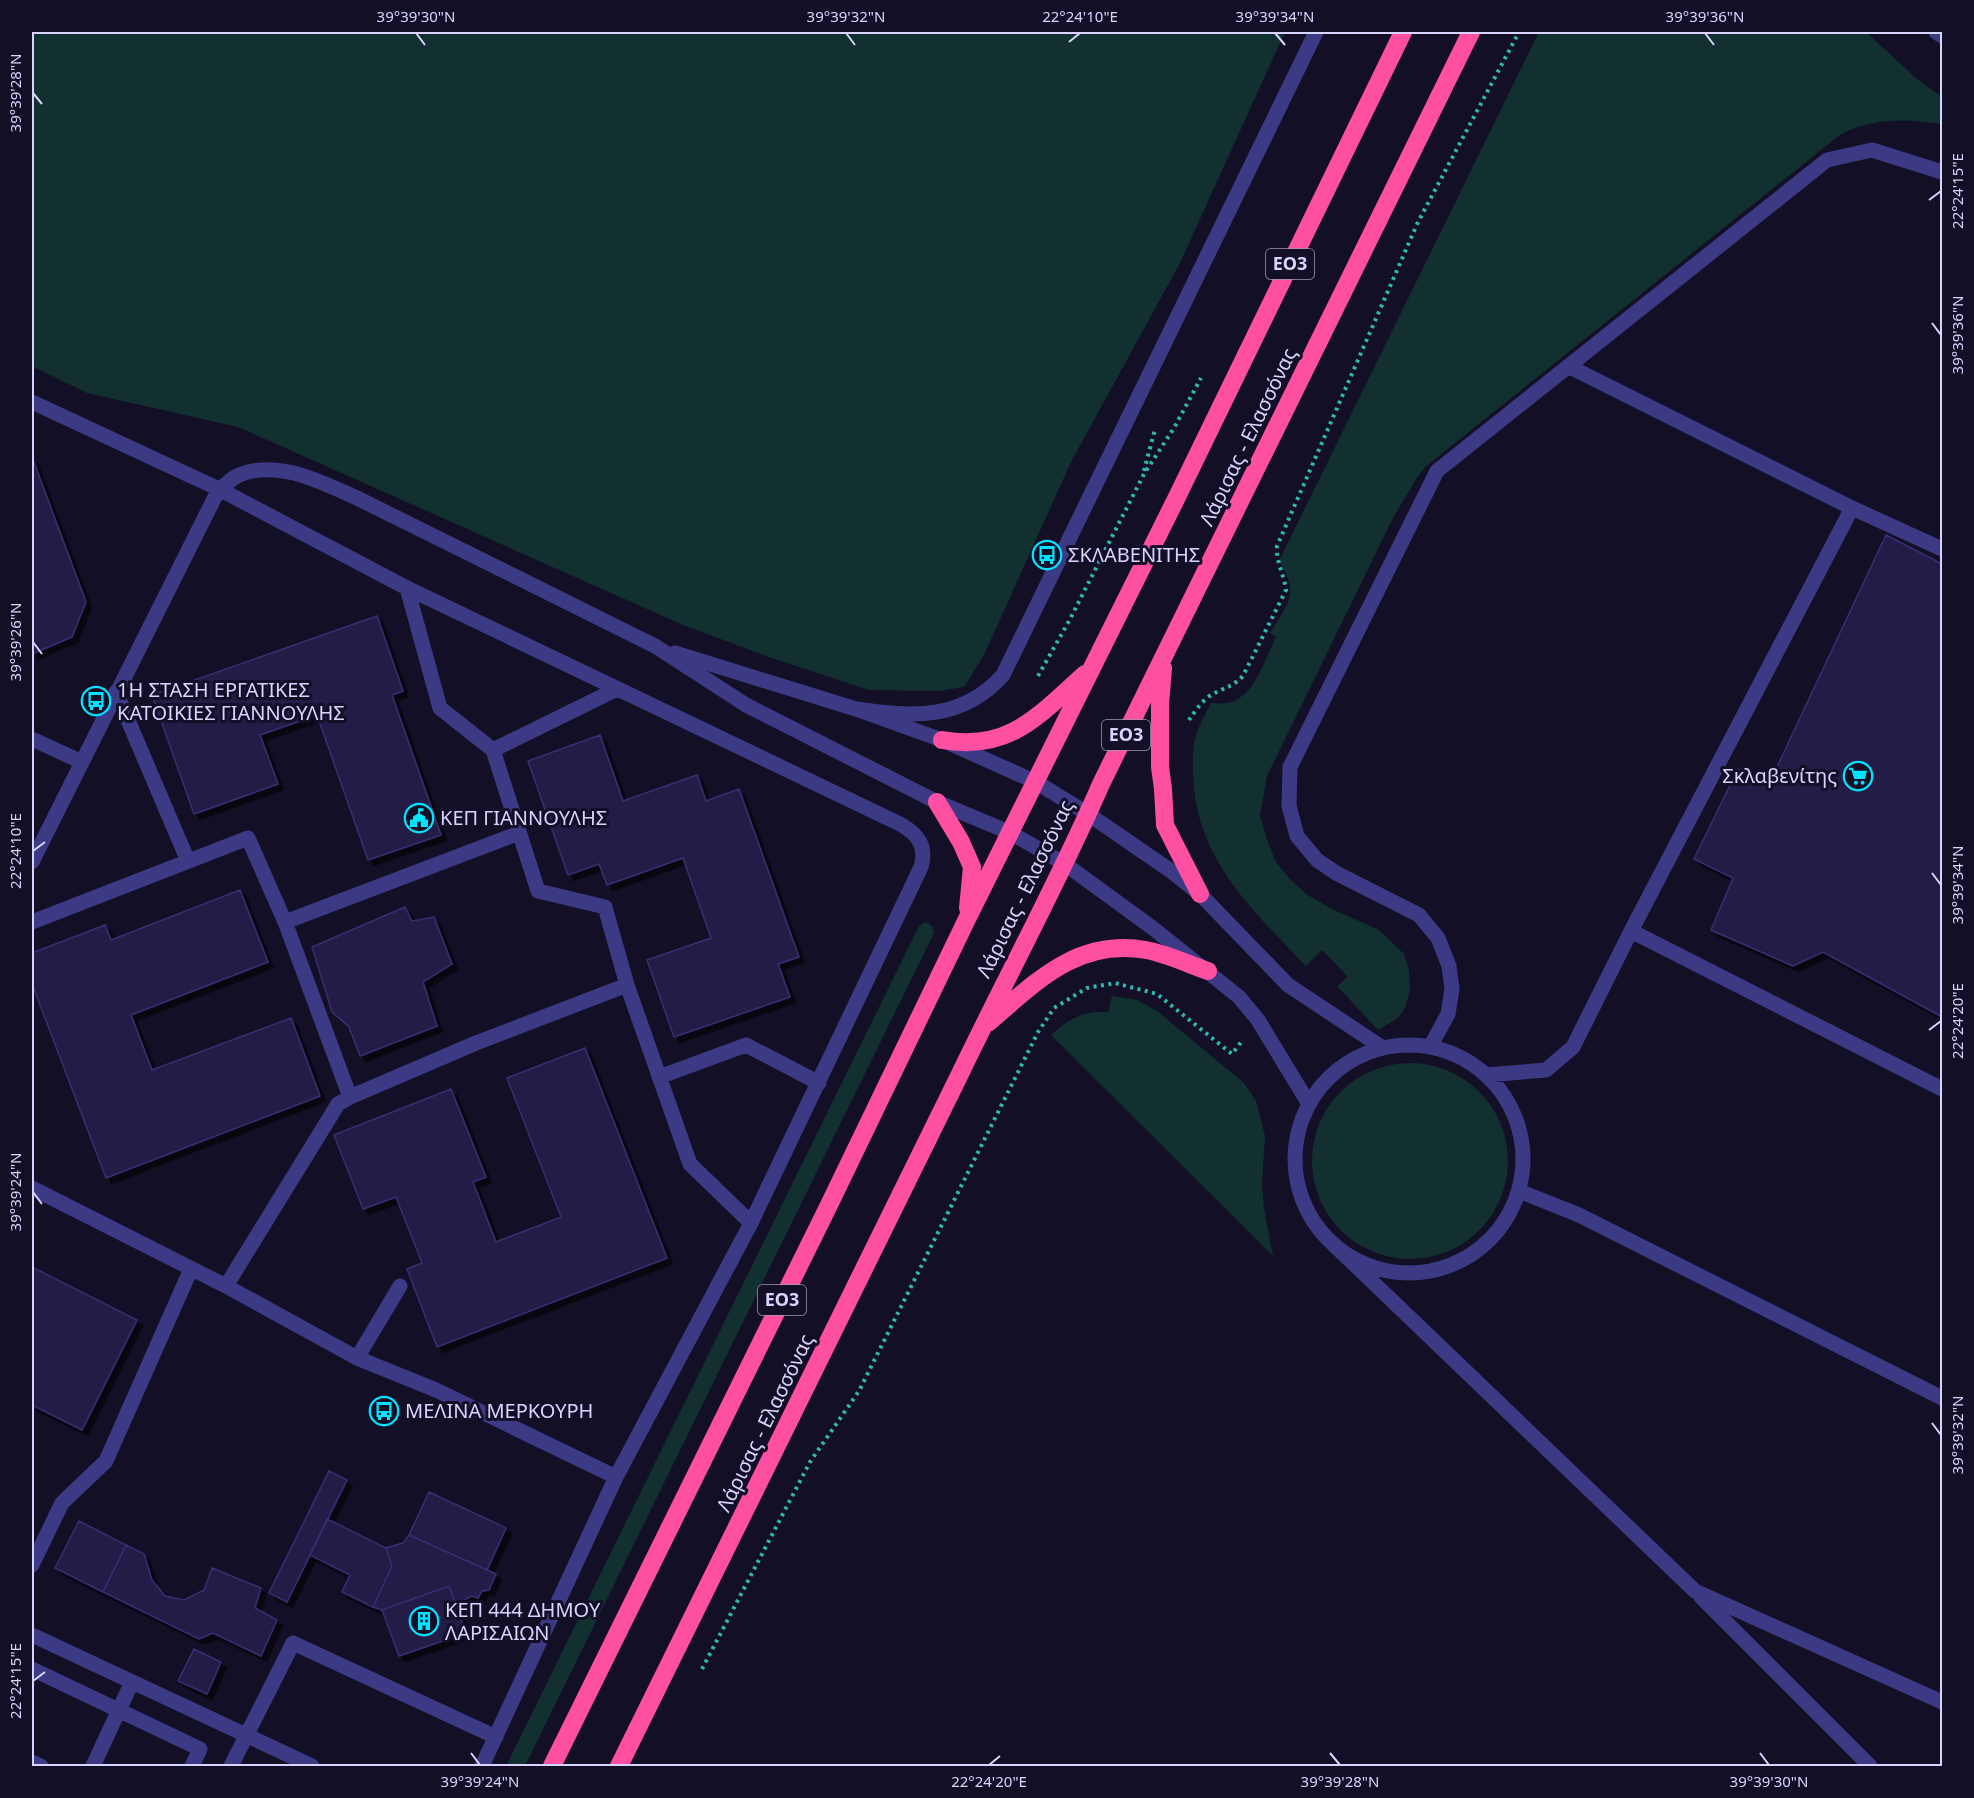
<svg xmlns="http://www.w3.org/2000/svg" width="1974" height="1798" font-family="'Noto Sans',sans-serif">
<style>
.green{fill:#12302f}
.building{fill:#241b47;stroke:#3b2d73;stroke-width:1.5;filter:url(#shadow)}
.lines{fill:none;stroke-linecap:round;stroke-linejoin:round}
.path{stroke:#2fb8b0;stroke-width:4;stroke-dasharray:3 4.5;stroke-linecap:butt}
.minor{stroke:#3d3a85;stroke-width:15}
.highway{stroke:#ff4fa3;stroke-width:18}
.ticks{fill:none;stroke:#d9d4ff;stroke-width:2}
.labels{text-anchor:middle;stroke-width:6;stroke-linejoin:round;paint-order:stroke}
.shield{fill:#130f26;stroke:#9e99be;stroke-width:1.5}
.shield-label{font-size:18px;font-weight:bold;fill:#d9d4ff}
.street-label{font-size:20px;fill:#d9d4ff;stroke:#130f26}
.poi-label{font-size:20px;fill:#d9d4ff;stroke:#130f26;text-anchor:start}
.neatline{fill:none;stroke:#d9d4ff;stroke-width:2}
.ticks-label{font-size:15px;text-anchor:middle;fill:#d9d4ff}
</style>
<defs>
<filter id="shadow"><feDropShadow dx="5.5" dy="5.5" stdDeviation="0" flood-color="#0009"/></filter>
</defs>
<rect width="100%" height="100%" fill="#130f26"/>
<path class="green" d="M 32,32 L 1285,32 L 1180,263 L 1071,462 L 984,655 L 964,687 L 939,691 L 869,690 L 766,656 L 683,625 L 238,427 L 87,393 L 32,366 Z
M 1539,32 L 1866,32 L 1917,79 L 1942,97 L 1942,124 C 1906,119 1876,117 1841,134 L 1425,467 L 1416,479 L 1393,518 L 1267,776 L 1260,815 L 1267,840 L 1276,862 L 1289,878 L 1306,894 L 1334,910 L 1379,930 L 1404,954 L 1409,971 L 1410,990 L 1405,1008 L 1398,1018 L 1378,1030 L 1337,986 L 1348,977 L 1322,950 L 1306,966 C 1251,908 1195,859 1193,773 C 1193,760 1192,748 1196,736 C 1199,725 1206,713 1211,703 C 1216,703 1221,704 1226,703 C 1254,700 1265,658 1276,637 L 1270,633 C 1288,603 1300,594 1279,561 Z
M 926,922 L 932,926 L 934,933 L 525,1766 L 506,1766 L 919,926 Z
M 1112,996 L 1137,1000 L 1157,1011 L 1244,1083 L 1256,1101 L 1265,1136 L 1262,1185 L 1264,1208 L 1273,1256 L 1051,1035 C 1070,1018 1082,1011 1108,1012 Z
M1312 1161a98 98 0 1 1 196 0a98 98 0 1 1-196 0Z"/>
<path class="building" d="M 32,457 L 86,602 L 72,637 L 32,654 Z
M 1886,535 L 1942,564 L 1942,1017 L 1823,952 L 1793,966 L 1711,930 L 1733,878 L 1694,859 L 1738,769 L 1769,784 Z
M 377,616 L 403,691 L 392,695 L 441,835 L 368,860 L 317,715 L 260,735 L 278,784 L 194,814 L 152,695 Z
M 600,735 L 623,801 L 697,775 L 706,801 L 739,789 L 799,957 L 778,964 L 790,997 L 674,1037 L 647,960 L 711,938 L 683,858 L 607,885 L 599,864 L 568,875 L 528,761 Z
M 240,890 L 268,962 L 131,1015 L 152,1070 L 291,1018 L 320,1096 L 106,1178 L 32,984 L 32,953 L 105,925 L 111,940 Z
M 405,907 L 412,921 L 434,917 L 452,964 L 423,982 L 437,1026 L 360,1056 L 349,1027 L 332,1012 L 312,947 Z
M 585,1048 L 667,1258 L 437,1347 L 407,1269 L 422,1263 L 396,1197 L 363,1209 L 334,1135 L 451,1089 L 486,1177 L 473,1182 L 496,1242 L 561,1217 L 507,1078 Z
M 32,1267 L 137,1320 L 82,1430 L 32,1405 Z
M 329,1471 L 347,1480 L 287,1602 L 269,1593 Z
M 429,1492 L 506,1528 L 487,1570 L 409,1535 Z
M 327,1519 L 386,1548 L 392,1566 L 373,1607 L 342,1592 L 350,1575 L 310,1555 Z
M 79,1521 L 126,1545 L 103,1592 L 55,1568 Z
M 409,1535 L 496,1574 L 489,1590 L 482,1591 L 478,1598 L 472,1596 L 456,1604 L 449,1586 L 382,1610 L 373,1607 L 392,1566 L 386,1548 L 403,1543 Z
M 126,1545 L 144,1554 L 152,1580 L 165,1596 L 184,1600 L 204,1590 L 212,1568 L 261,1588 L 255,1608 L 277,1620 L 261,1656 L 213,1633 L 199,1639 L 103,1592 Z
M 449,1586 L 466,1633 L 399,1656 L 382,1610 Z
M 194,1649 L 221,1662 L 207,1694 L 178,1681 Z"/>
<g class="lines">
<path class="path" d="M 1144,471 L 1155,429
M 1038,676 L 1069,621 L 1144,474 L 1174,428 L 1201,378
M 1189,720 C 1195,711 1203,699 1213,694 C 1227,686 1231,688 1243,676 L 1286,590 C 1284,574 1276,563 1277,546 L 1418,222 L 1519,32
M 702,1669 L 810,1462 L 859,1391 L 1038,1032 L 1054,1008 L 1087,988 L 1115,983 L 1157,994 L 1232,1054 L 1241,1042"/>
<path class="minor" d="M 1936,32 L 1942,36
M 1568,366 L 1852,508 L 1942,549
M 32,402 L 219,489 L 407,588 L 900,824 C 918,834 927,846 921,867 L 751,1223 L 616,1477 L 482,1766
M 675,653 L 856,709 L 942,740 L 1036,782 L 1088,814 L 1171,871 L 1200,894 L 1288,985 L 1383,1048
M 116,692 L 188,861
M 856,709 C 912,717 962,721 1003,675 L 1316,32
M 32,739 L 82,762
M 493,750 L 617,689
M 32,862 L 219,489 C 226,485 232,478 239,475 C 278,459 321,482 357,498 L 655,646 L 746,705 L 937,802 L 1011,833 L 1065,864 L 1154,929 L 1239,997 L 1258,1020 L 1309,1104
M 32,922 L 248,838 L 285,922 L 519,833
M 285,922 L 350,1097
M 1631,931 L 1852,508
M 627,985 L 690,1164 L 751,1223
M1295 1159a114 114 0 1 1 228 0a114 114 0 1 1-228 0Z
M 1430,1047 L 1448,1014 L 1452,989 L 1449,966 L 1438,938 L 1419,915 L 1336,873 L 1317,860 L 1297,836 L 1289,806 L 1290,767 L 1437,471 L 1827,160 L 1872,150 L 1942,172
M 1486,1075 L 1546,1070 L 1573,1047 L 1631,931 L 1942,1089
M 659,1077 L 746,1045 L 819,1083
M 32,1188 L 226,1286 L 357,1358 L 436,1390 L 616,1477
M 1519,1191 L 1579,1215 L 1942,1398
M 1333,1244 L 1695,1591 L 1942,1702
M 226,1286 L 338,1104 L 350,1097 L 476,1043 L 627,985 L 605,907 L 538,891 L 493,750 L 440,708 L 407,588
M 357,1358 L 400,1286
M 32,1565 L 62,1503 L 106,1461 L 191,1269
M 1701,1597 L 1870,1766
M 32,1635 L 312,1766
M 32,1669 L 200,1749 L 192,1766
M 32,1762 L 41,1766
M 93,1766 L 132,1682
M 231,1766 L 293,1643 L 496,1737"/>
<path class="highway" d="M 1163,668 L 1160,705 L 1160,767 L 1163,789 L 1165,825 L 1200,894
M 942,740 C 1009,752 1038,716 1085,674
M 937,802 L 961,842 L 972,867 L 968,908
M 988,1023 C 1036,982 1077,938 1146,950 C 1167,954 1188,964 1208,971
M 552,1766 L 829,1205 L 967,919 L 1177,497 L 1403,32
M 619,1766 C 734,1537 847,1307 959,1076 C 1006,978 1058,883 1101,784 L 1471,32"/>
</g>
<path class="ticks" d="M 416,33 L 425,45M 846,33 L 855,45M 1275,33 L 1285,45M 1705,33 L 1714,45M 1069,42 L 1080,33M 33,93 L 42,104M 1929,200 L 1941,191M 1932,323 L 1941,335M 33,642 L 42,654M 33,851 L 45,842M 1932,873 L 1941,885M 1929,1030 L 1941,1021M 33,1192 L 42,1204M 1932,1423 L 1941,1435M 33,1681 L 45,1672M 471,1753 L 480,1765M 1330,1753 L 1340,1765M 1760,1753 L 1769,1765M 989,1765 L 1000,1756"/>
<defs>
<g id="bus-ring" transform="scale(1.5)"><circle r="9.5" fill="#130f26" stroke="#00e5ff" stroke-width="1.5"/><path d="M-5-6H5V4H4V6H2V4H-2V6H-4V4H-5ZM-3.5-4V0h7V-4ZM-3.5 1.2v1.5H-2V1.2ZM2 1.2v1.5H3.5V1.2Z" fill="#00e5ff"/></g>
<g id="supermarket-ring" transform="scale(1.5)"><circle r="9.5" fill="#130f26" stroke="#00e5ff" stroke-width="1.5"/><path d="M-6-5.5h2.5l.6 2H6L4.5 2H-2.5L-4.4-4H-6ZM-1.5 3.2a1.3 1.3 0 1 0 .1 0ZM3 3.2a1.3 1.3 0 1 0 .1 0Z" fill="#00e5ff"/></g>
<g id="civic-ring" transform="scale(1.5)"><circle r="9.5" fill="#130f26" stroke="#00e5ff" stroke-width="1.5"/><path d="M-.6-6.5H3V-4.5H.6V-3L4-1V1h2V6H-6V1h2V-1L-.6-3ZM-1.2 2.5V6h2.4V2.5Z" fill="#00e5ff"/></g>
<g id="building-ring" transform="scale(1.5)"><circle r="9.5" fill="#130f26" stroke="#00e5ff" stroke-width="1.5"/><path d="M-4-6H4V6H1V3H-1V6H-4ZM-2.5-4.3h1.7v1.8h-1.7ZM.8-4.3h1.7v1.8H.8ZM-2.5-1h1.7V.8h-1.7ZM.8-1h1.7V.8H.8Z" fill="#00e5ff"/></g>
</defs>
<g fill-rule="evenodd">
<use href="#bus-ring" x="1047" y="555"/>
<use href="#bus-ring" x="96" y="701"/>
<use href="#supermarket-ring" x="1858" y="776"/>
<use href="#civic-ring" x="419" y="818"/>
<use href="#bus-ring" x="384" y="1411"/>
<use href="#building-ring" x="424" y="1621"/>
</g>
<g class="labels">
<g class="shield">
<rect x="1266" y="249" width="48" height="30" rx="4.5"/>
<rect x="1102" y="720" width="48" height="30" rx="4.5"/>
<rect x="758" y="1285" width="48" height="30" rx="4.5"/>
</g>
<g class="shield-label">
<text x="1290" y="270">ΕΟ3</text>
<text x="1126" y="741">ΕΟ3</text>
<text x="782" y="1306">ΕΟ3</text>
</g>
<g class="street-label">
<text transform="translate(1248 437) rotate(-64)" y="7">Λάρισας - Ελασσόνας</text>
<text transform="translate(1025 889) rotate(-64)" y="7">Λάρισας - Ελασσόνας</text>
<text transform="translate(765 1423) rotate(-64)" y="7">Λάρισας - Ελασσόνας</text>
</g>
<g class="poi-label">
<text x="1068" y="562">ΣΚΛΑΒΕΝΙΤΗΣ</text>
<text x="117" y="697">1Η ΣΤΑΣΗ ΕΡΓΑΤΙΚΕΣ<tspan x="117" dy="23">ΚΑΤΟΙΚΙΕΣ ΓΙΑΝΝΟΥΛΗΣ</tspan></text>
<text x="1837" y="783" text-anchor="end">Σκλαβενίτης</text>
<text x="440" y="825">ΚΕΠ ΓΙΑΝΝΟΥΛΗΣ</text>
<text x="405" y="1418">ΜΕΛΙΝΑ ΜΕΡΚΟΥΡΗ</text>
<text x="445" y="1617">ΚΕΠ 444 ΔΗΜΟΥ<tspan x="445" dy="23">ΛΑΡΙΣΑΙΩΝ</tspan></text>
</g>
</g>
<rect width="1974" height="1798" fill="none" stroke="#130f26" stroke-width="66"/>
<rect x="33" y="33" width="1908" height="1732" class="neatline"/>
<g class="ticks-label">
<text x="416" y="22">39°39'30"N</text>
<text x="846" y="22">39°39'32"N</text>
<text x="1080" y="22">22°24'10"E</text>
<text x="1275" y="22">39°39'34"N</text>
<text x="1705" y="22">39°39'36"N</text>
<text transform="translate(16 93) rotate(-90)" y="5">39°39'28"N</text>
<text transform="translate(1958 191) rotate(-90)" y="5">22°24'15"E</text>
<text transform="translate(1958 335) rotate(-90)" y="5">39°39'36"N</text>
<text transform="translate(16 642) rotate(-90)" y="5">39°39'26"N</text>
<text transform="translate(16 851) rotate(-90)" y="5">22°24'10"E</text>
<text transform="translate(1958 885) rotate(-90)" y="5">39°39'34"N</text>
<text transform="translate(1958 1021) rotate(-90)" y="5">22°24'20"E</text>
<text transform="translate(16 1192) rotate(-90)" y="5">39°39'24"N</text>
<text transform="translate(1958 1435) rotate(-90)" y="5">39°39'32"N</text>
<text transform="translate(16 1681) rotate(-90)" y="5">22°24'15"E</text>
<text x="480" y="1787">39°39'24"N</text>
<text x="989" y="1787">22°24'20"E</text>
<text x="1340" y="1787">39°39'28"N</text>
<text x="1769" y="1787">39°39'30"N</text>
</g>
</svg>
